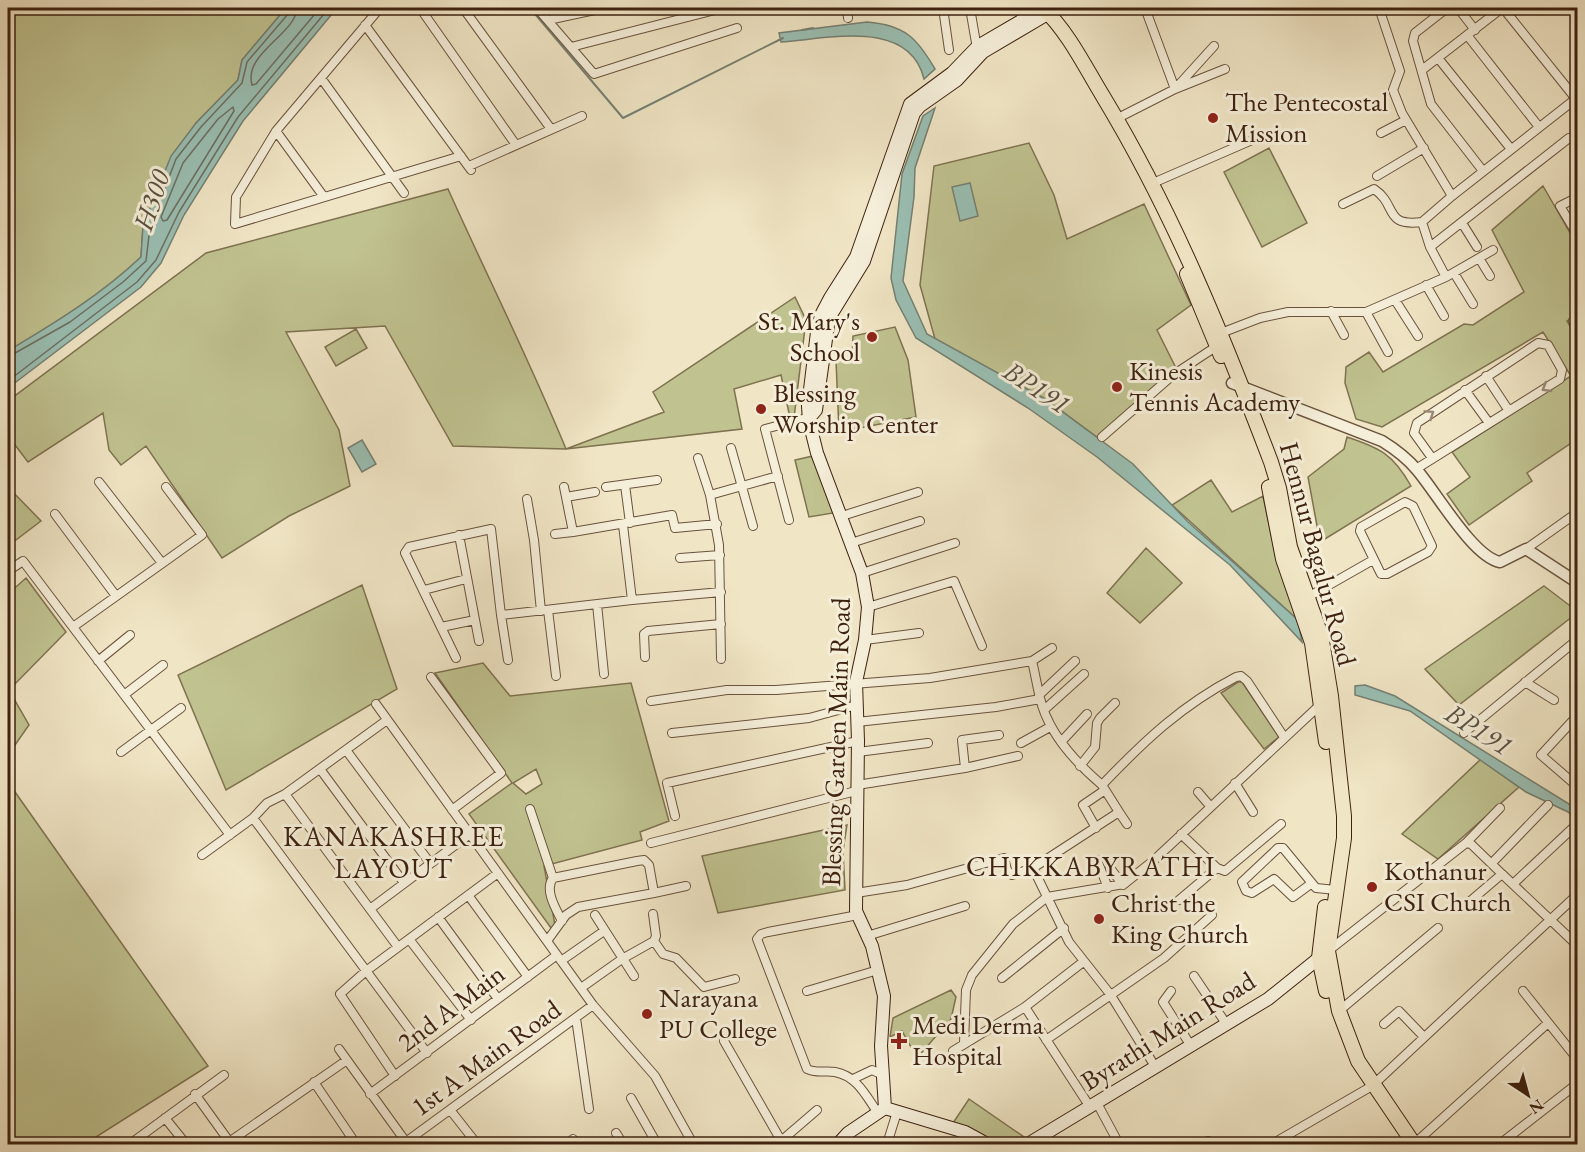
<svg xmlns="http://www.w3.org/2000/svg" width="1585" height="1152" font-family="'EB Garamond',serif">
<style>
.green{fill:#c0c290;stroke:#7f7250;stroke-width:1.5;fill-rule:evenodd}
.water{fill:#9abfb3;stroke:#758072;stroke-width:1.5}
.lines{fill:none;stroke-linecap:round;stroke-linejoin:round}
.shore{stroke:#6c7062;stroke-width:1.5}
.stream{stroke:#758072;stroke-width:2}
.minor-casing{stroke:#6a533d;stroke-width:10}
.tertiary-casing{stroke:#6a533d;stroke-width:13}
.secondary-casing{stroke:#3e2210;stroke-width:14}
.primary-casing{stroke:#3e2210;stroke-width:16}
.minor{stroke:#f5eed9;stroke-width:8}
.tertiary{stroke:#f5eed9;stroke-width:10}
.secondary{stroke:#f5eed9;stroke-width:12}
.primary{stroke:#f0e5c5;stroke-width:14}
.oneway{stroke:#9a8874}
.poi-dot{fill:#8f2418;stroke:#f5eed9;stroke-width:2}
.labels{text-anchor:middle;stroke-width:6;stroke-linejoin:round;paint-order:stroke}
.poi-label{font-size:27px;fill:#3e2210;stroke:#f5eed9;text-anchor:start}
.street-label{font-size:27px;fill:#3e2210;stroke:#f5eed9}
.water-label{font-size:28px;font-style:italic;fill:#5a5141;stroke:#f5eed9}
.neighbourhood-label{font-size:28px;letter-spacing:1.5px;fill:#3e2210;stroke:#f5eed9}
</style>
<rect width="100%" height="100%" fill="#f0e5c5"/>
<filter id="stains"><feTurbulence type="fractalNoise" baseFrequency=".00333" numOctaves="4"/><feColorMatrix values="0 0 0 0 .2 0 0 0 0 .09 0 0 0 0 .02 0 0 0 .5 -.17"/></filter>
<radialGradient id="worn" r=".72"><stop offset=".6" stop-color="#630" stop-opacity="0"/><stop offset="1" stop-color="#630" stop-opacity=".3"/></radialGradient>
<path class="green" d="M 8,8 L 286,8 L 242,60 L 238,80 L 196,123 L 143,226 L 141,257 C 102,294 58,321 12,349 L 8,356 Z
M 1029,143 L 1054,195 L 1067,239 L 1144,204 L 1191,305 L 1157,330 L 1177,370 L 1097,437 L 1045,399 L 935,339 L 920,285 L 934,166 Z
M 1269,148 L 1307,223 L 1262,247 L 1224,172 Z
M 1543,186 L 1577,245 L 1577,315 L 1567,321 L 1577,338 L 1577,439 L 1527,473 L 1532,481 L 1469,525 L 1447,494 L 1470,477 L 1452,452 L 1571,376 L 1543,332 L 1382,427 L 1356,419 L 1345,383 L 1346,367 L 1369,352 L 1383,372 L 1464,324 L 1473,325 L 1524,292 L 1492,230 Z
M 448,189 C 487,276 530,361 566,449 L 664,412 L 653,392 L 795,297 L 806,320 L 794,418 L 790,418 L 781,375 L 734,389 L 742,429 L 566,449 L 453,446 L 385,326 L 286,332 L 339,430 L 350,486 L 289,516 L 222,558 L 146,446 L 121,465 L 109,450 L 103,413 L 28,462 L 15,445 L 8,452 L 8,401 L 206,253 Z
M 895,327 L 908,360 L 916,417 L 839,432 L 836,360 L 852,359 L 853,336 Z
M 356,329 L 367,348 L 336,366 L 325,347 Z
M 1347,437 C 1380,448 1393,454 1411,486 L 1320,542 L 1308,477 L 1344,449 Z
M 813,456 L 833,513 L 809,517 L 795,460 Z
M 1211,480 L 1232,512 L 1263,496 L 1277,562 L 1298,620 L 1172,505 Z
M 8,487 L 41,521 L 8,546 Z
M 1146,548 L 1182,583 L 1140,623 L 1107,593 Z
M 26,578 L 66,632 L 9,690 L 29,725 L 8,755 L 8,594 Z
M 362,585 L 397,689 L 226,790 L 178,675 Z
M 1544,586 L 1577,611 L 1577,613 L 1459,705 L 1425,669 Z
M 483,663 L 510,696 L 631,683 L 669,821 L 640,832 L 642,840 L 544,866 L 555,925 L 551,928 L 469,814 L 512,783 L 435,673 ZM 536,769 L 542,784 L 526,794 L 513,783 Z
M 1238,682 L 1242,682 L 1279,737 L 1264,749 L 1221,693 Z
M 1481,759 L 1519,787 L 1438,859 L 1402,834 Z
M 8,782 L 208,1066 L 85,1144 L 8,1144 Z
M 847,825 L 843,851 L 845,890 L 718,913 L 702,856 Z
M 951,990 L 956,997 L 951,1019 L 917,1058 L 902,1031 L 890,1037 L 893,1018 Z
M 969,1099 L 1027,1139 C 1004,1152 975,1133 953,1123 Z"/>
<path class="water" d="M 286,8 L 337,8 L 243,121 L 184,215 L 161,263 L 141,287 L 8,388 L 8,356 L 11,349 C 58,321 102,294 141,257 L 143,226 L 171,156 L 196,123 L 238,80 L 242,60 Z
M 867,22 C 905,25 917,38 935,69 L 924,79 C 909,18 827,39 781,42 L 779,33 Z
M 935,108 L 915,168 L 914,197 L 903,281 L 927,334 L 1045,399 L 1133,464 L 1188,522 L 1298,620 L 1302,642 L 1230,565 L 1097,457 L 1028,408 L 916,338 L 896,300 L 891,278 L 902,174 L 923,116 Z
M 970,183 L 978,216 L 960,221 L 952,187 Z
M 362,440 L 376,464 L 362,472 L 348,448 Z
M 1365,685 L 1395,696 L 1577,809 L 1577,820 L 1568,812 L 1526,792 L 1410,711 L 1355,695 L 1355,686 Z"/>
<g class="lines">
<path class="shore" d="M 297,8 C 296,34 243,53 252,85 L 256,84 L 320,8
M 233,107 L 234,111 L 167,220 L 163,221 L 161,217 L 183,163 L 218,119 Z
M 8,357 L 70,322 L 123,282 L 146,261 L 150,227 L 176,159 L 201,127 L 242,83 L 247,62 L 288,14 L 290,8
M 8,381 L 137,282 L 156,260 L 179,212 L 238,117 L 329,8"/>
<path class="stream" d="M 530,8 L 623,118 L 783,38
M 802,30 L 813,28"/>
<g class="minor-casing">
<path id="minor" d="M 380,8 L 276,131 L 236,197 L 235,224 L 461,156
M 420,8 L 516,145
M 463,8 L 551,129
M 537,8 L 594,74 L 737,28
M 847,8 L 848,18
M 943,8 L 949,50
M 970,8 L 976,43
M 1145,8 L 1175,89 L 1225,69
M 1379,8 L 1400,71 L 1393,90 L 1402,113 L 1452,196
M 1447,8 L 1415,33 L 1413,41 L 1431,104 L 1483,171
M 1458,8 L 1475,30
M 1503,8 L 1576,99
M 548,20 L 604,8
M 365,25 L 471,170
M 1467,35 L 1539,127
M 571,47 L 723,8
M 1438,58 L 1511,149
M 1422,70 L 1502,8
M 321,78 L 404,193
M 1116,119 L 1175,89 L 1214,46
M 276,131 L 324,197
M 1381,133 L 1406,120
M 469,166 L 582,116
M 1377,176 L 1424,148
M 1153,183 L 1259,137
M 1578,197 L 1560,206 L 1578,236
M 1343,204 L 1374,189 C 1398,205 1383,227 1422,222
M 1462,223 L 1477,247
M 1430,247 L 1569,138
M 1479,258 L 1490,276
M 1454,273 L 1473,304
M 1446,277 L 1493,250
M 1426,285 L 1444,316
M 1395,300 L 1418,336
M 1331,311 L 1344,335
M 1366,312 L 1388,352
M 1578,318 L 1573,321 L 1578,332
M 1221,333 L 1260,318 L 1288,312 L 1366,312 L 1446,277 L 1430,247 L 1422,222 L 1452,196 L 1578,97
M 1486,376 L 1509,411
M 1465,390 L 1489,423
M 1102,437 L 1173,375 L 1217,346
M 731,448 L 753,526
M 698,458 L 710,495
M 1416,469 L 1560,379 L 1562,370 L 1548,345 L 1538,343 L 1417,423 L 1414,433 L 1432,458
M 99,482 L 162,563
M 625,485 L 630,523
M 564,487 L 566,497
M 606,487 L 657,480
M 595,492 L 566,497 L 573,532 L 672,515 L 675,528 L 717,524
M 527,499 L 534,540 L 541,611
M 1405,502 L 1413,506 L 1432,546 L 1428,552 L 1387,574 L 1381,574 L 1360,531 L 1361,527 Z
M 55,514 L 116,596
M 842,516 L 918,492
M 789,520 L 765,429 L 810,417
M 623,525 L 632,600 L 721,592
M 555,534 L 573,532
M 459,535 L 479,641
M 851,543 L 920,521
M 1526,549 L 1578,512
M 680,558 L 720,555
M 8,571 L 23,561 L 230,835
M 862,573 L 955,543
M 424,590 L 466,579
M 1308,597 L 1373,560
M 597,604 L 604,674
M 868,607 L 954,581 L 982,646
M 548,610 L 556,676
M 501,615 L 508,660
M 73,627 L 202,535 L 166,487
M 441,627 L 475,620
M 865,640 L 919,633
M 645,657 L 644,634 L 648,631 L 721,624
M 456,658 L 405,553 L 409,547 L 491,529 L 501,615 L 632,600
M 721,659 L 719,545 L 710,495 L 778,476
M 98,661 L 130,635
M 1032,661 C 1035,673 1037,686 1040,698 C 1048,733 1075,762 1102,785 C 1144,741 1182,705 1236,677 L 1241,676 L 1247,681 L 1284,737
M 431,677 L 501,773 L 452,810
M 1525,682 L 1554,700
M 124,695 L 163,665
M 1039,695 L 1075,661
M 651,701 L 727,690 L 776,690 L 930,678 L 1032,661 L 1052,648
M 376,704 L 593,1005 L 655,1076 L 693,1144
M 1044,710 L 1084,674
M 1578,715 L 1541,755 L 1578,787
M 857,722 L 996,707 L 1040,699
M 672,733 L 809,718 L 857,705
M 1464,733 L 1578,639
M 1061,742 L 1087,714
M 1021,743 L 1050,727
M 346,750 L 430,863
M 121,752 L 181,708
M 858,752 L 928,743
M 1080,766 L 1095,747 L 1097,723 L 1100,718 L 1115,703
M 965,768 L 962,740 L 999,735
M 320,769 L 404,883
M 1235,783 L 1253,812
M 857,785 L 965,768 L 1018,756
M 1198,792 L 1210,806
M 285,794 L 398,947
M 530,809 L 553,878
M 1119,812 L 1127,824
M 675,816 L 667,783 L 858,741
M 253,818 L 427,1053
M 1096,828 L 1083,805 L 1105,790
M 1181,834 L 1217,868 L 1225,871 L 1281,824
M 651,843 L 856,791
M 1466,843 L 1500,808
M 202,855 L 253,818 L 267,803 L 285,794 L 387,720
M 1097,860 L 1108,888
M 1492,863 L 1548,805
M 1033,868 L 1069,942 L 1110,994 L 1156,1068
M 1110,868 L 1123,885
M 1312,883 L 1293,897 L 1274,879 L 1252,893 L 1246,891 L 1242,882 L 1278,848 L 1283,848 L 1316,888 L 1336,890
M 1513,884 L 1576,825
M 654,893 L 686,886
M 856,893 L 907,885 L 1004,858 L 1007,870 L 1012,875 L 1033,868 L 1119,812 L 1102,785
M 468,895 L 528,977
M 1179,900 L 1217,868
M 1468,903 L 1502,874 L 1578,946
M 370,909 L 470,834
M 595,915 L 634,976
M 858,915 L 768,932 L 761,934 L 757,939 L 807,1069 C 817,1074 825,1070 835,1072 C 857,1076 866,1096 878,1113
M 438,917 L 498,999
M 867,936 L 965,906
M 409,939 L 471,1020
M 547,941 L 566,915 L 578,907 L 654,893 L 649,865 L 644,860 L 637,861 L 553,878 C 544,890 556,909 562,921
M 654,941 L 663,954 L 676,958 L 704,987 L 735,979
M 1328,951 L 1466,843 L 1471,844 L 1502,874
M 561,961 L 604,931
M 1194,976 L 1227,1025
M 1002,978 L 1064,928
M 581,988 L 622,959 L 654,941 L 656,936 L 653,914
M 807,991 L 878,970
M 1171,991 L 1163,1002 L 1191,1046
M 1523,991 L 1578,1060
M 1025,1007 L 1090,1107
M 1339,1011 L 1438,928
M 576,1018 L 589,1109
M 1384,1024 L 1399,1011 L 1424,1037
M 1046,1040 L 1164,958 L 1212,915
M 724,1041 L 783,1144
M 964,1043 L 966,990 L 972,975 L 1013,924 L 1047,897 L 1124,884 L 1153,861 L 1321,704
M 339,1049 L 406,1142
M 953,1051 L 1025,1007 L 1083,962
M 395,1076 L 340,994 L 366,971 L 498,873
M 853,1079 L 872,1070 L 883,1075
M 314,1082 L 356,1144
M 195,1094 L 231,1144
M 370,1094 L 557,955
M 631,1098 L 657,1144
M 1097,1103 L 1119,1144
M 451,1111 L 477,1144
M 165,1118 L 186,1144
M 616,1133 L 623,1144
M 573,1139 L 576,1144
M 781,1141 L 817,1110
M 1208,1141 L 1210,1144
M 229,1142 L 347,1060
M 536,1143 L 537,1144
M 130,1144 L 224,1075
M 403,1144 L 593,1005
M 887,1144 L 897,1112
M 1272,1144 L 1372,1086 L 1578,894
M 1414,1144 L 1548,1023
M 1500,1144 L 1578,1083"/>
</g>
<g class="tertiary-casing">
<path id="tertiary" d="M 1232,383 L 1382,441 C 1395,449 1407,458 1417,470 C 1436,492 1473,557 1500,562 L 1526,549 L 1578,583"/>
</g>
<g class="secondary-casing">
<path id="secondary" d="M 810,417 L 816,410 L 829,318 L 864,261 L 914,113 L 920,106 L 957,80 L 983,52 L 1049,13
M 885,1108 L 881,1046 L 884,996 L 872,946 L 856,911 L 858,741 L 856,682 L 865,640 L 868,607 L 862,573 L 817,453 L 809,421 L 808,406 L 817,332 L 821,315 L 830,298 L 856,257 L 910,104 L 952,73 L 978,46 L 1043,8
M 838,1144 L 848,1133 L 885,1108 L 965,1132 L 987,1144
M 1028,1144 L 1268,999 L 1324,954"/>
</g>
<g class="primary-casing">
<path id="primary" d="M 1043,8 C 1069,33 1085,67 1104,98 C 1174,214 1223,336 1271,462 L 1279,488 L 1290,547 L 1321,635 L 1331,696 L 1344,816 L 1344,838 L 1328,951 L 1339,1011 L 1358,1061 L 1414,1144
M 1187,274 L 1221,356
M 1269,487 L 1283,559 L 1312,643 L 1326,742
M 1325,907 L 1319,958 L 1326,991"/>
</g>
<use href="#minor" class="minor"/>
<use href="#tertiary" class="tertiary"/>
<use href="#secondary" class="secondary"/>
<use href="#primary" class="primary"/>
</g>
<defs><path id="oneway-chevron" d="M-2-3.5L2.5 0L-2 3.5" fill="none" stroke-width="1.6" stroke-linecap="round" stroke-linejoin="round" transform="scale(1.5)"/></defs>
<g class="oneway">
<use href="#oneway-chevron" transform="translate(1546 388) rotate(149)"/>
<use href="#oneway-chevron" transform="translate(1430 414) rotate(-34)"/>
</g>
<g class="poi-dot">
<circle cx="1213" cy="118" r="6"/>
<circle cx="872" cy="337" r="6"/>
<circle cx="1117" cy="387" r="6"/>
<circle cx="761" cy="409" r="6"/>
<circle cx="1372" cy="887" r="6"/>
<circle cx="1099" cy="919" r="6"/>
<circle cx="647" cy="1014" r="6"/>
<path d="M896 1032h6v6h6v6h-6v6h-6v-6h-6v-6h6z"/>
</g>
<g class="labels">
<g class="poi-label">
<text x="1225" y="111">The Pentecostal<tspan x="1225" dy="31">Mission</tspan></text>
<text x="860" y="330" text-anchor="end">St. Mary's<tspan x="860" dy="31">School</tspan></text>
<text x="1129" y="380">Kinesis<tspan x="1129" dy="31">Tennis Academy</tspan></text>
<text x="773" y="402">Blessing<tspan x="773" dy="31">Worship Center</tspan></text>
<text x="1384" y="880">Kothanur<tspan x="1384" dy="31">CSI Church</tspan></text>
<text x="1111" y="912">Christ the<tspan x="1111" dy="31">King Church</tspan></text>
<text x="659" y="1007">Narayana<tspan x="659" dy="31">PU College</tspan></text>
<text x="912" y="1034">Medi Derma<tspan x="912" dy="31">Hospital</tspan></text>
</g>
<g class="street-label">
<text transform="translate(1318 554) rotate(75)" y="9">Hennur Bagalur Road</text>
<text transform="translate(836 742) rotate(-88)" y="9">Blessing Garden Main Road</text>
<text transform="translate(451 1008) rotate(-37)" y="9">2nd A Main</text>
<text transform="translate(1168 1031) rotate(-32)" y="9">Byrathi Main Road</text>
<text transform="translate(486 1058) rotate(-36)" y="9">1st A Main Road</text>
</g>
<g class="water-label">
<text transform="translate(151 200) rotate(-72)" y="10">H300</text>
<text transform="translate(1037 387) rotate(33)" y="10">BP191</text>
<text transform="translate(1479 729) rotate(32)" y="10">BP191</text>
</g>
<g class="neighbourhood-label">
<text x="394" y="846">KANAKASHREE<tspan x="394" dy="32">LAYOUT</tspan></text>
<text x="1091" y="876">CHIKKABYRATHI</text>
</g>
</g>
<rect width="1585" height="1152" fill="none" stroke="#f0e5c5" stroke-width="30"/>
<rect x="9" y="9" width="1567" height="1134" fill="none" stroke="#3e2210" stroke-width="3"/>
<rect x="15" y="15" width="1555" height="1122" fill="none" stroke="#3e2210" stroke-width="1.5"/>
<g transform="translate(1528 1095) rotate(144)" stroke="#f5eed9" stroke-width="4.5" paint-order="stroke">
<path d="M0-4.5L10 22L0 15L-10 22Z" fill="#3e2210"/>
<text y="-9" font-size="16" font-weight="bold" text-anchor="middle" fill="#3e2210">N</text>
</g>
<rect width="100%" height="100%" filter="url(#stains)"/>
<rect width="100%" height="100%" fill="url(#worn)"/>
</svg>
